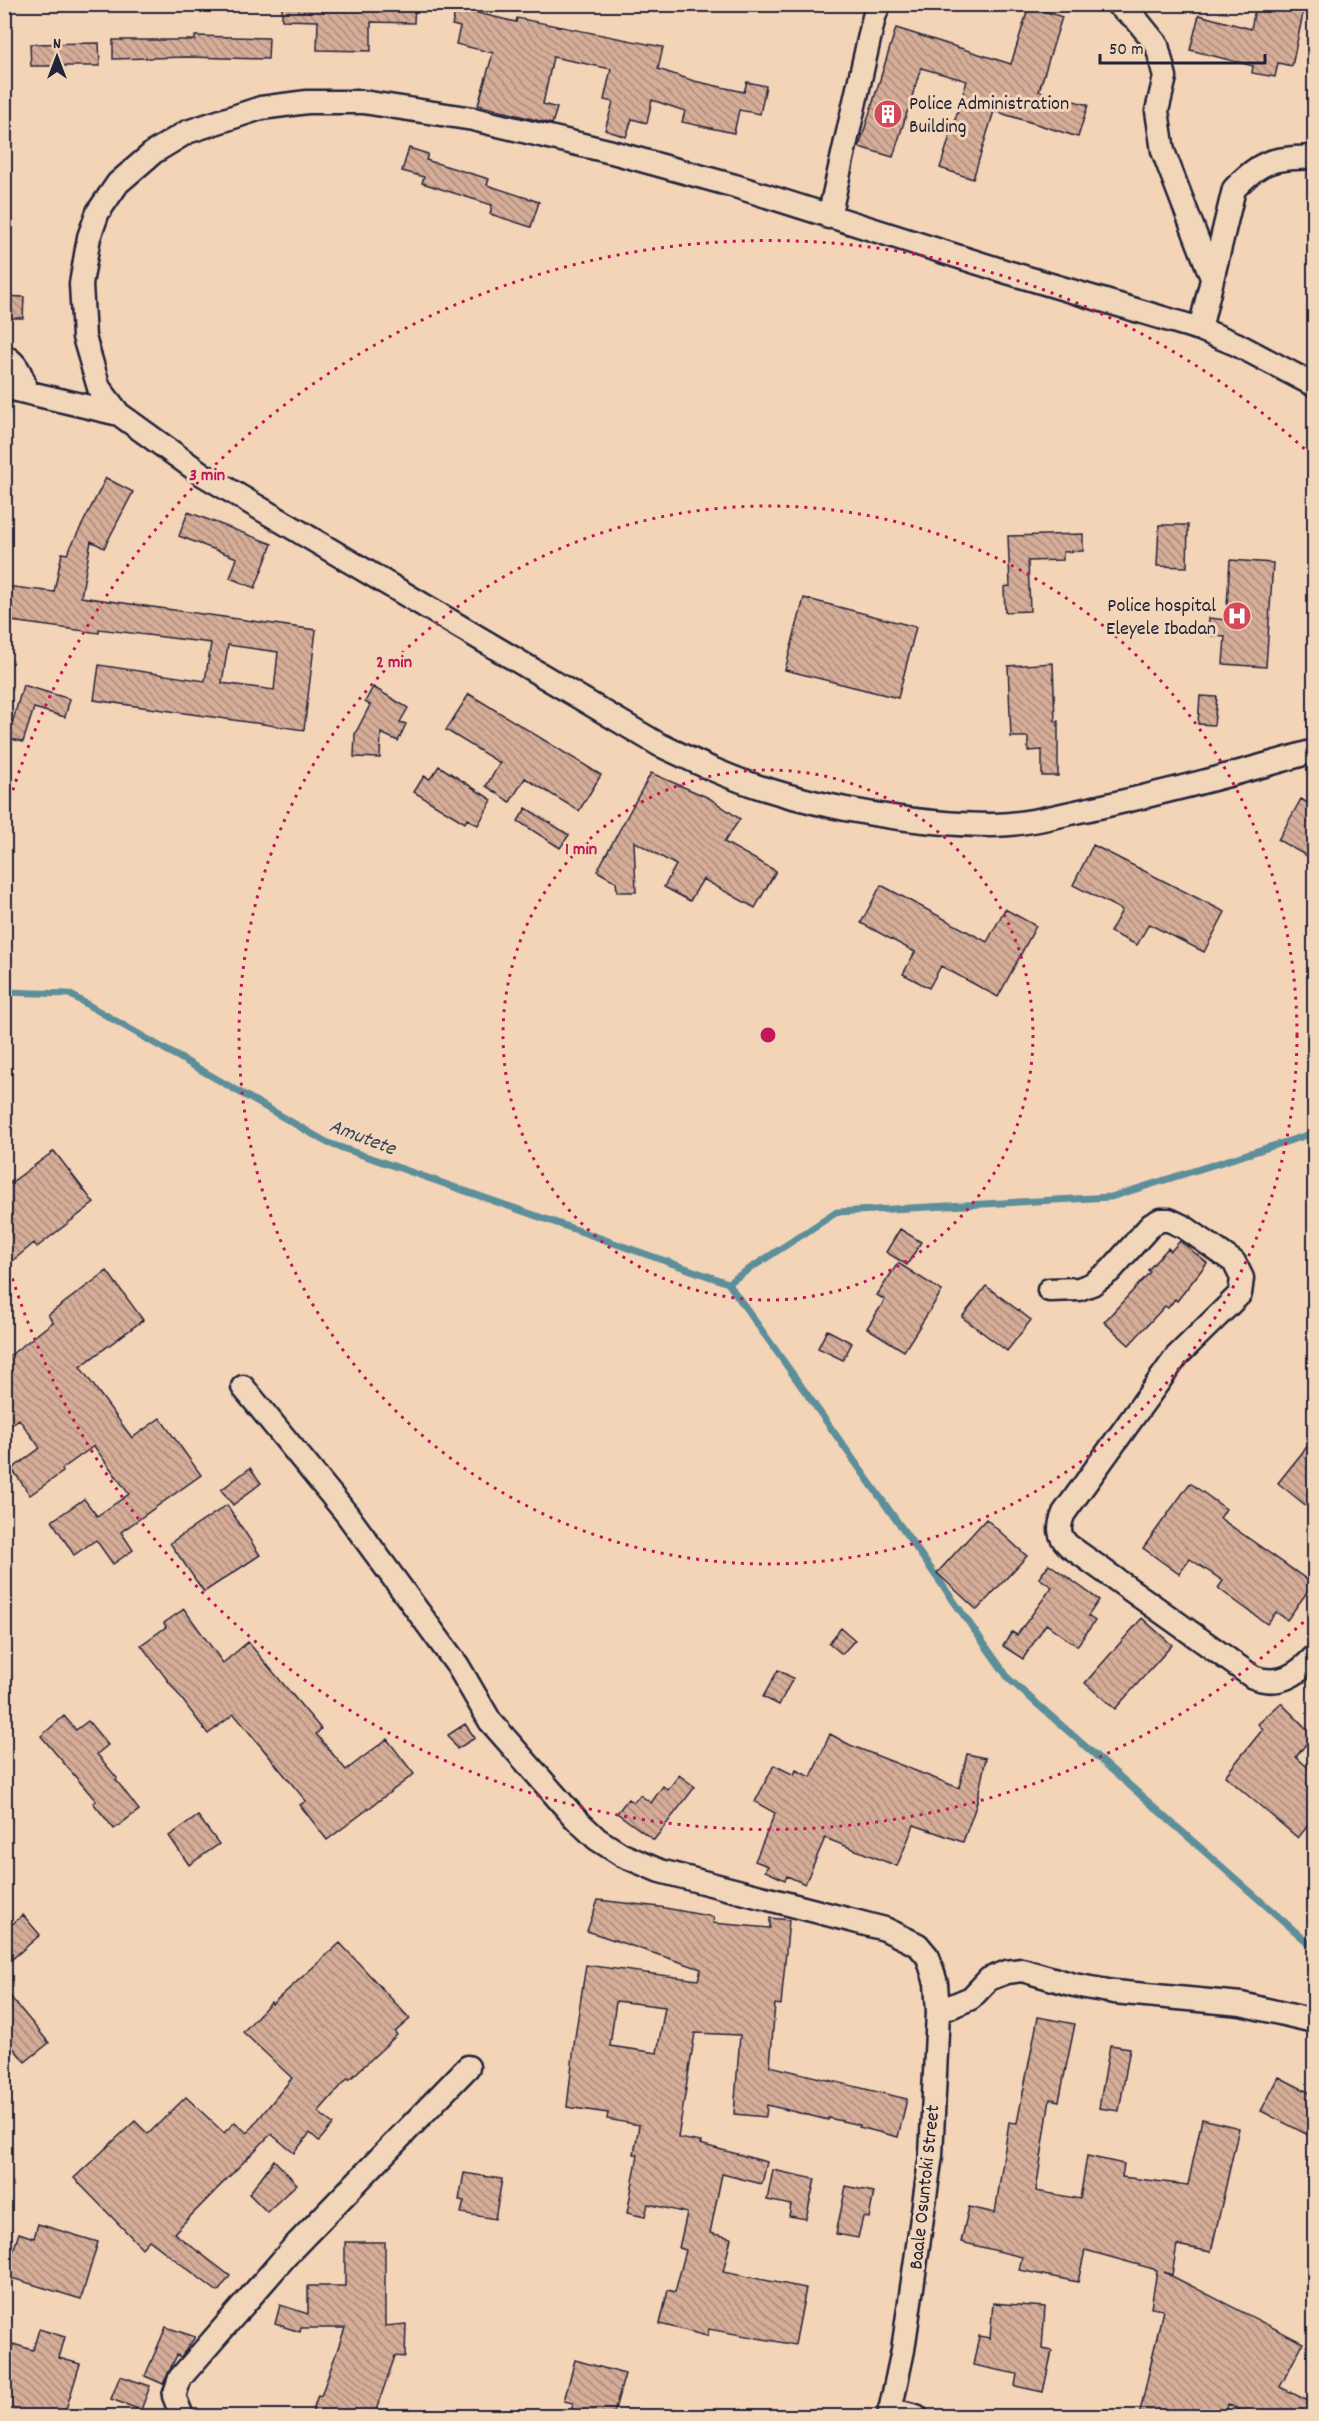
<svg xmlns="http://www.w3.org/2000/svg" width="1319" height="2421" font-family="Dekko,sans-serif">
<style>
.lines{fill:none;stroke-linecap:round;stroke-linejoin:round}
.stream{stroke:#5d8f9b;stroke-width:7}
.building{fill:url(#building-back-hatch);stroke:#22223b;stroke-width:1.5;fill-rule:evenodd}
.minor-casing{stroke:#22223b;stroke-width:27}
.minor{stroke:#f2d6b9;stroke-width:22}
.ring{fill:none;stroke:#c2185b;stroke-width:3;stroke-dasharray:3 6}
.labels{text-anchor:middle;stroke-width:6;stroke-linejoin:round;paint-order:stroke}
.poi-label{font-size:20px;fill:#22223b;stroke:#f2d6b9;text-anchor:start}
.street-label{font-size:20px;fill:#22223b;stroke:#f2d6b9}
.water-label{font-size:21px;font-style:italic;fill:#36465b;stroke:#f2d6b9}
.centre{fill:#c2185b;stroke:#f2d6b9;stroke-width:3}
.ring-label{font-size:18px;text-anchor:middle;font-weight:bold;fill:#c2185b;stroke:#f2d6b9;stroke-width:6;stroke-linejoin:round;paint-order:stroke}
</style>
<defs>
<pattern id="building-back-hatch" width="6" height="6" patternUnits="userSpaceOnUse" patternTransform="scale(1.5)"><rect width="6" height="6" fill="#d6ad98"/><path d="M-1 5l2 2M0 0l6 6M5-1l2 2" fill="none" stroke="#ad8c7d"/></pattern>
</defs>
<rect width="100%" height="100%" fill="#f4d4b7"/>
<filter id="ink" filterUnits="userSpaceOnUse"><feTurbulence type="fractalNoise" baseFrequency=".0167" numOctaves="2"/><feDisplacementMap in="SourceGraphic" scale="12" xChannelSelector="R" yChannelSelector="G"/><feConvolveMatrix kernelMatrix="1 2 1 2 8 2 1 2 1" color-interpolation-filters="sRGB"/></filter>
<g filter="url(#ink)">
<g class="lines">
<path class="stream" d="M 4,992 L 69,994 L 328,1143 L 728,1283
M 728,1283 L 1009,1679 L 1314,1948
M 728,1283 L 837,1212 L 1111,1197 L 1314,1133"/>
</g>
<path class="building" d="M 282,4 L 415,4 L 414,23 L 371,22 L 371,51 L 317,50 L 318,21 L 282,20 Z
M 1256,4 L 1305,4 L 1292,66 L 1278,63 L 1275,77 L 1252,73 L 1253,66 L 1190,50 L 1199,15 L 1251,29 Z
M 1029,6 L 1062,17 L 1039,91 L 1088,105 L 1078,137 L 994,111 L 973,179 L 940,168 L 967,81 L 921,68 L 893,157 L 859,147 L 896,28 L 1011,64 Z
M 456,8 L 516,22 L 517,18 L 663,47 L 658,69 L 694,81 L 744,92 L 747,82 L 766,86 L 760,114 L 739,110 L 734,133 L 682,122 L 685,111 L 652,100 L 647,123 L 632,119 L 626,137 L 605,130 L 613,102 L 604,100 L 611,69 L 553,57 L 543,104 L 557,108 L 552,124 L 478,105 L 493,53 L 456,44 L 460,27 L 452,25 Z
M 195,36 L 269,38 L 268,59 L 187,57 L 113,59 L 113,40 L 195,40 Z
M 99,43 L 100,66 L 31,66 L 30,44 Z
M 409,148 L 428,154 L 426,160 L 489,179 L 487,185 L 539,202 L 531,227 L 490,214 L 492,205 L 422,183 L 424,177 L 402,171 Z
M 4,296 L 24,297 L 23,318 L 4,318 Z
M 106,478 L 133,492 L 104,548 L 91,541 L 81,597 L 316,630 L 304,730 L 94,700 L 99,665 L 205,681 L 211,643 L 99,629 L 99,633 L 4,620 L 6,586 L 54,592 L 62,553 L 67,554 ZM 228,645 L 278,652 L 274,690 L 222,683 Z
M 188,512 L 272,544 L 255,588 L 230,578 L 237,558 L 179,536 Z
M 1159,525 L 1188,525 L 1187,567 L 1157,566 Z
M 1083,534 L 1083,551 L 1063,552 L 1063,560 L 1028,561 L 1030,611 L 1005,612 L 1004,587 L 1010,586 L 1008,536 Z
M 1230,560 L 1273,563 L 1266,667 L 1223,664 L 1225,637 L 1208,635 L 1209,618 L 1226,620 Z
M 804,598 L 916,627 L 898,698 L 785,670 Z
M 1053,663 L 1055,721 L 1058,721 L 1058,776 L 1042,776 L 1042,750 L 1028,751 L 1028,737 L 1011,737 L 1008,666 Z
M 23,685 L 70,699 L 65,717 L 34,708 L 23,742 L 8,738 Z
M 373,687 L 408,708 L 400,722 L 406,724 L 398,741 L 381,733 L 380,758 L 354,757 L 355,734 L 370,705 L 365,702 Z
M 469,694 L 601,775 L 579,811 L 525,778 L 510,802 L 486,786 L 500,763 L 446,730 Z
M 1200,696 L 1217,697 L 1214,725 L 1198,724 Z
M 439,766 L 492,800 L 478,825 L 467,819 L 465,823 L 414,792 L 424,776 L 430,779 Z
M 651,773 L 709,798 L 740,819 L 724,842 L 776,871 L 755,908 L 703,879 L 690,901 L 664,887 L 676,865 L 634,841 L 636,892 L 617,892 L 616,882 L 597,871 Z
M 1301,799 L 1314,807 L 1314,860 L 1278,840 Z
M 526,808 L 569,835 L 560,848 L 518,821 Z
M 1093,845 L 1225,912 L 1204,952 L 1149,924 L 1137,945 L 1110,932 L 1122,910 L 1073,885 Z
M 881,885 L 987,942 L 1005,909 L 1036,926 L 998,997 L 941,966 L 929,988 L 903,974 L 915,952 L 861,923 Z
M 54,1151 L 94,1203 L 37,1247 L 34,1243 L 4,1268 L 4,1188 Z
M 900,1229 L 921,1242 L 907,1265 L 886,1252 Z
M 1180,1241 L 1207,1263 L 1177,1301 L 1175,1299 L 1168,1308 L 1165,1306 L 1129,1345 L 1104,1322 L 1150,1272 L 1148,1270 L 1168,1248 L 1171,1251 Z
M 898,1263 L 942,1291 L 904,1351 L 867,1328 L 885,1300 L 877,1295 Z
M 107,1271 L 143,1320 L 80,1367 L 132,1438 L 160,1418 L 201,1475 L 121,1532 L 133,1550 L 113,1564 L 96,1540 L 74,1555 L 52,1521 L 84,1499 L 97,1516 L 129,1494 L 94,1446 L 62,1469 L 63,1472 L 30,1495 L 12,1469 L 40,1448 L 19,1419 L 4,1430 L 4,1360 L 53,1322 L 48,1315 Z
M 986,1286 L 1031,1320 L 1007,1351 L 962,1317 Z
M 827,1330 L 852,1343 L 843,1360 L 818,1348 Z
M 1314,1438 L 1314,1512 L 1278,1483 Z
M 250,1468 L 261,1483 L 233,1505 L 221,1490 Z
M 1190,1483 L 1226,1509 L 1220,1518 L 1313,1584 L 1287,1620 L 1276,1612 L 1267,1624 L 1218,1588 L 1223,1581 L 1190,1559 L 1179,1574 L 1143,1548 Z
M 227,1505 L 260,1555 L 204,1592 L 170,1543 Z
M 986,1519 L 1027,1556 L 977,1610 L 937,1573 Z
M 1049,1564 L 1099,1600 L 1088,1616 L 1095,1621 L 1077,1646 L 1046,1624 L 1023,1659 L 1003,1646 L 1012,1632 L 1017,1635 L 1052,1587 L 1039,1578 Z
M 184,1609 L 223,1663 L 248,1642 L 321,1729 L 316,1734 L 346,1770 L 387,1739 L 414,1774 L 327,1840 L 300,1805 L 306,1801 L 234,1714 L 208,1734 L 141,1645 L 166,1627 L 164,1623 Z
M 1142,1618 L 1172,1645 L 1115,1709 L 1085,1683 Z
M 841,1628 L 855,1640 L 842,1654 L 829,1643 Z
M 778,1670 L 793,1678 L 779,1705 L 763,1697 Z
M 1281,1703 L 1313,1735 L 1296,1757 L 1314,1773 L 1314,1818 L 1298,1838 L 1225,1776 L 1263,1729 L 1258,1724 Z
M 64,1716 L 76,1730 L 88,1721 L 108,1745 L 97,1754 L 117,1778 L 116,1780 L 139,1810 L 114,1829 L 93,1803 L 96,1801 L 41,1736 Z
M 465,1724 L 475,1738 L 457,1749 L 448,1735 Z
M 830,1734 L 850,1745 L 959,1788 L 967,1754 L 986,1758 L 976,1806 L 963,1842 L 914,1825 L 897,1866 L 825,1838 L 805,1884 L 787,1876 L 785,1880 L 765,1871 L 768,1866 L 755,1861 L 775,1813 L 755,1802 L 774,1765 L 794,1775 L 796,1770 L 811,1777 Z
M 679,1775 L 695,1787 L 654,1840 L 617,1813 L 628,1799 L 634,1802 L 640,1795 L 651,1803 L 663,1786 L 668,1790 Z
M 198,1816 L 219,1844 L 189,1865 L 169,1836 Z
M 598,1900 L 660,1907 L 714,1917 L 713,1923 L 770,1928 L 770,1918 L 789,1920 L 781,2005 L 775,2004 L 770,2066 L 907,2099 L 898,2137 L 859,2127 L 860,2125 L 828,2118 L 828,2120 L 767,2105 L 766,2117 L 734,2114 L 740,2035 L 695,2033 L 678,2138 L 701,2142 L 700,2144 L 767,2162 L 762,2184 L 722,2174 L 710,2233 L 731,2238 L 723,2272 L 806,2288 L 795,2345 L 709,2329 L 707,2336 L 660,2324 L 668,2290 L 675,2292 L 686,2250 L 679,2248 L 687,2213 L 648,2204 L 645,2217 L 627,2213 L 638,2155 L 634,2154 L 639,2125 L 607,2119 L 608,2113 L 567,2107 L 575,2037 L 586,1965 L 698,1980 L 701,1969 L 587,1931 ZM 616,2001 L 665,2007 L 657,2053 L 610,2046 Z
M 23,1915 L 40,1935 L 4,1966 L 4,1931 Z
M 340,1943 L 410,2019 L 395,2032 L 397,2035 L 349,2080 L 348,2078 L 318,2112 L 333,2124 L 319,2141 L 310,2133 L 294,2153 L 271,2134 L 174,2233 L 230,2276 L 218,2292 L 149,2240 L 142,2248 L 74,2178 L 135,2121 L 148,2134 L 186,2097 L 224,2133 L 235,2122 L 247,2133 L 292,2078 L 243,2032 L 271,2002 L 272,2004 Z
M 4,1989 L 49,2043 L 25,2062 L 4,2037 Z
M 1038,2017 L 1075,2024 L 1059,2101 L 1050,2099 L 1036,2191 L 1080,2199 L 1087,2156 L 1124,2164 L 1122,2177 L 1188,2185 L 1202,2119 L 1239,2128 L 1211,2252 L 1177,2245 L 1172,2275 L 1164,2272 L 1303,2343 L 1280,2387 L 1314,2404 L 1314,2416 L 1253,2416 L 1228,2404 L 1226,2416 L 1139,2416 L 1163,2310 L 1151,2308 L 1157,2270 L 1085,2250 L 1078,2282 L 1019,2270 L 1022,2257 L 961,2242 L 969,2207 L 995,2213 L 1009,2122 L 1017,2123 Z
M 1110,2045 L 1130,2048 L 1119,2111 L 1099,2108 Z
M 1279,2077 L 1314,2095 L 1314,2138 L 1261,2111 Z
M 274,2160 L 297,2184 L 267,2212 L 249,2194 Z
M 773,2170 L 815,2179 L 806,2219 L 789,2216 L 791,2205 L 767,2200 Z
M 464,2173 L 502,2179 L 495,2219 L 461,2213 L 464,2201 L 459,2200 Z
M 846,2186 L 874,2192 L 869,2218 L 863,2217 L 858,2238 L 836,2234 Z
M 38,2224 L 98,2242 L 81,2299 L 5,2276 L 19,2233 L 34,2238 Z
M 345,2242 L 385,2242 L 385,2326 L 406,2324 L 405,2357 L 395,2356 L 374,2416 L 311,2416 L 318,2395 L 321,2396 L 345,2328 L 301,2328 L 300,2332 L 275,2324 L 280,2305 L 308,2314 L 308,2286 L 345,2286 Z
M 993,2303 L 1045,2307 L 1042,2349 L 1052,2351 L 1043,2392 L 1015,2386 L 1017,2374 L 973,2365 L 979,2336 L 990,2338 Z
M 166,2327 L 195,2337 L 181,2357 L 177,2355 L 163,2384 L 145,2376 Z
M 39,2329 L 65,2337 L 59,2358 L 80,2364 L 64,2416 L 4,2416 L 4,2372 L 13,2344 L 33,2350 Z
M 575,2360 L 625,2374 L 613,2416 L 570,2416 L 573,2403 L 564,2401 Z
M 120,2376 L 150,2386 L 141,2410 L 111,2399 Z"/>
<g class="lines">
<g class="minor-casing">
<path id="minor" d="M 1117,4 L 1136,19 L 1157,45 L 1165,77 L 1157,111 L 1163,151 L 1212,278
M 829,217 L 874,17 L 879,4
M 1200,329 L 1234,189 C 1263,158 1274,159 1314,157
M 4,356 C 19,364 22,377 27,392
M 1314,385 L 1236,344 L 1200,329 L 1007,272 L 735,186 L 612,152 L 473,119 L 363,102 L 307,102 L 261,108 L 187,132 L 154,152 L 118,183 L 98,212 L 89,237 L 81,284 L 84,337 L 99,388 L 119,414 L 202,474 L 658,744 C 692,760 726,777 762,788 C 828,809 922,825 991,825 C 1027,825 1063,814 1099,807 C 1171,791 1243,772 1314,751
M 4,387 L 119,414
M 1049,1290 L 1079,1289 L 1092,1284 L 1110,1271 L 1151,1225 L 1160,1220 L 1169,1220 L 1184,1227 L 1234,1262 L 1242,1278 L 1240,1294 L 1177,1356 L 1064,1513 C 1058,1527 1058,1536 1069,1546 L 1253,1677 C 1279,1687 1297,1675 1314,1657
M 243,1387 L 346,1513 L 458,1666 L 490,1721 L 575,1818 L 597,1839 L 622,1855 L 660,1871 L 885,1929 L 918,1945 L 928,1957 L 936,1983 L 938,2012 L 931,2155 L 903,2350 L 889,2416
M 938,2012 L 971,1998 L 989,1979 L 1007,1972 L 1022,1970 L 1074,1985 L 1114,1992 L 1241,2004 L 1314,2021
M 890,2409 L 916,2416
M 182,2416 L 174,2396 L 180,2378 L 292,2249 L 468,2067"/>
</g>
<use href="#minor" class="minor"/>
</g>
</g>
<g class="ring">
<circle cx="768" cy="1035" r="265"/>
<circle cx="768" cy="1035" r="529"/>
<path d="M1310 1616A794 794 0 0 1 5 1254M5 816A794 794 0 0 1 1310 454"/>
</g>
<defs>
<g id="building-disc" transform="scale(1.5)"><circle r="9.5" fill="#d1495b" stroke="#f2d6b9"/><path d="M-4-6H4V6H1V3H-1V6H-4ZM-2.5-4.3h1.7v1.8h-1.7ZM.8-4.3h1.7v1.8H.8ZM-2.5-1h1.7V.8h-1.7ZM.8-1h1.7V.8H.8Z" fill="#fff"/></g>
<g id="hospital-disc" transform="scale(1.5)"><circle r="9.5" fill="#d1495b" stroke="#f2d6b9"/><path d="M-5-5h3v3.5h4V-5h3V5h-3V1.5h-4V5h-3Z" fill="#fff"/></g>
</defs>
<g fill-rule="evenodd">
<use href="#building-disc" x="888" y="114"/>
<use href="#hospital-disc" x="1237" y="616"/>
</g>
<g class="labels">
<g class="poi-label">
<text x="909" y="109">Police Administration<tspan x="909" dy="23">Building</tspan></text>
<text x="1216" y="611" text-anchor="end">Police hospital<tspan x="1216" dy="23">Eleyele Ibadan</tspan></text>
</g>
<g class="street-label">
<text transform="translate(923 2187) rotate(-84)" y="7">Baale Osuntoki Street</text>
</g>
<g class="water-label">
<text transform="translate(363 1136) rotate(21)" y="7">Amutete</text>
</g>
</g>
<circle cx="768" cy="1035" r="9" class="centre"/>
<g class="ring-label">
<text x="207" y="480">3 min</text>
<text x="394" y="667">2 min</text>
<text x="581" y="854">1 min</text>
</g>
<rect width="1319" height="2421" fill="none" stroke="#f2d6b9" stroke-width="24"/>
<rect x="12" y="12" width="1295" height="2397" fill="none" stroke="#22223b" stroke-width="2" filter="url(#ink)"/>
<g transform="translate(57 57)" stroke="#f2d6b9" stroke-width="4.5" paint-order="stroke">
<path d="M0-4.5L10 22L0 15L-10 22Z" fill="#22223b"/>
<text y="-9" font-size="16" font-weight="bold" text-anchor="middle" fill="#22223b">N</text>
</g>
<path d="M1100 54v9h165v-9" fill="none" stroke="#22223b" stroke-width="3"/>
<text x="1109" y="54" font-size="18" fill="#22223b" stroke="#f2d6b9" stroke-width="4.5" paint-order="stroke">50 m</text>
</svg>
